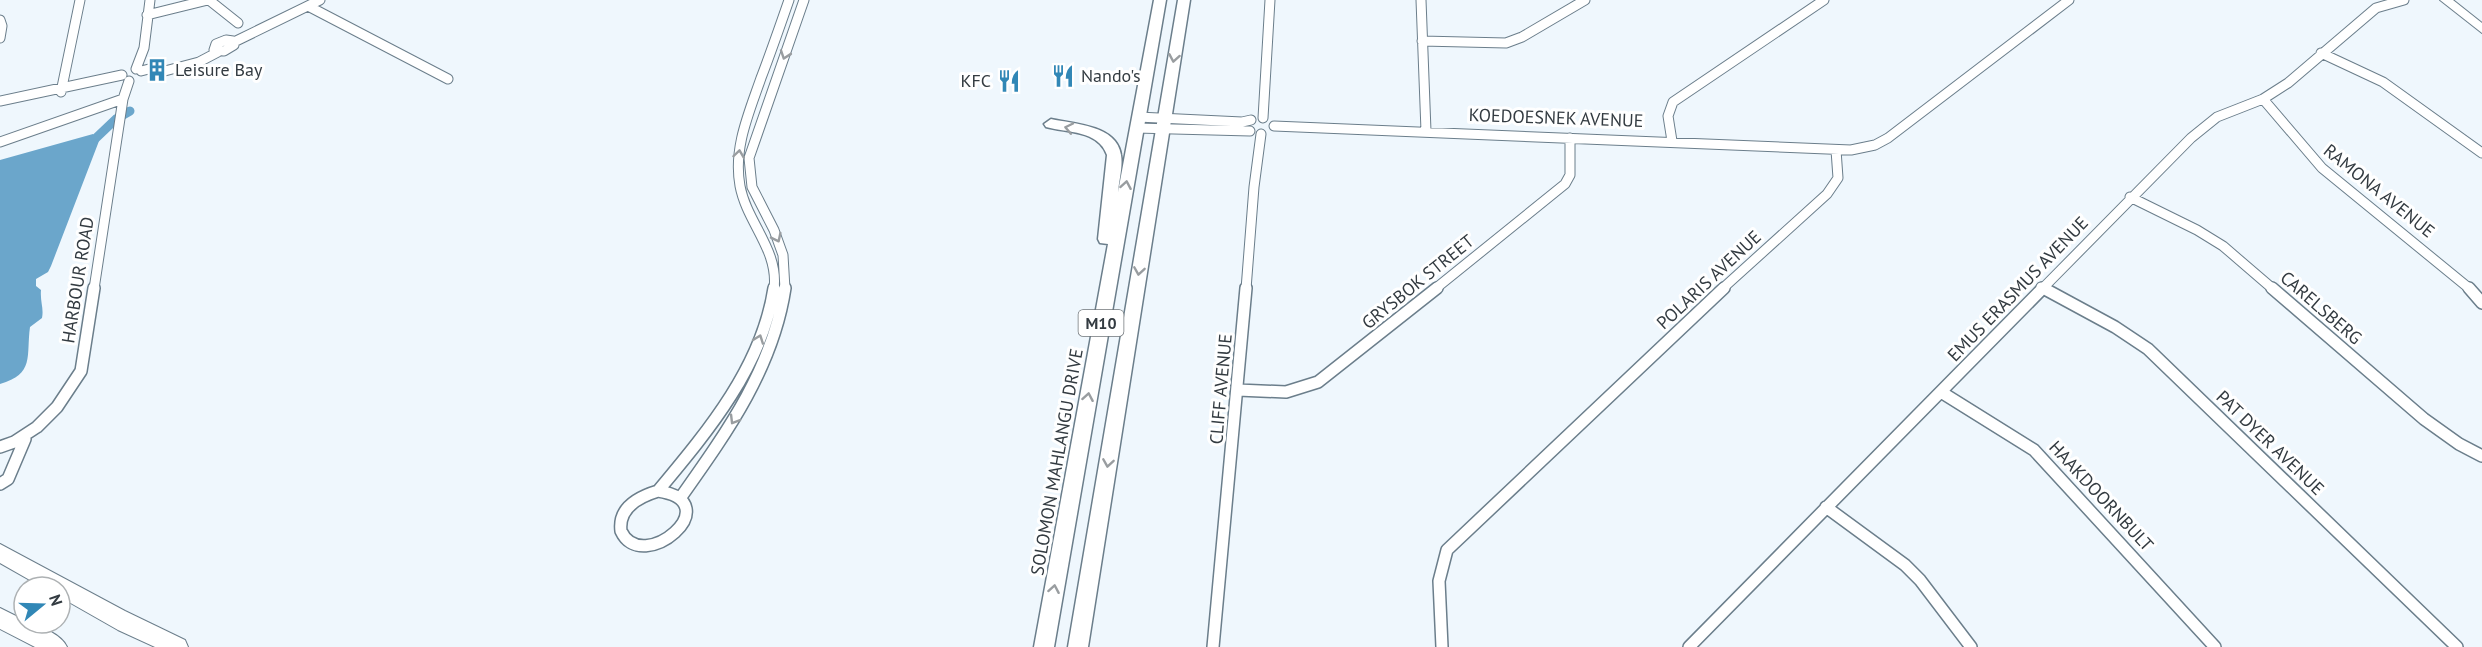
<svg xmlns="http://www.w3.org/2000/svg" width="2482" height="647" font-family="'PT Sans',sans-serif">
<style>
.water{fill:#6ba6cb}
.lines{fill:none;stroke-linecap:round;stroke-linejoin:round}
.canal{stroke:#6ba6cb;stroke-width:9}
.street-far1-casing{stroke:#6b7e8b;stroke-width:11}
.street-casing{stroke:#6b7e8b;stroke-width:14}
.secondary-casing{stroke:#6b7e8b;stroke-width:2}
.primary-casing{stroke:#6b7e8b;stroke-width:3}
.highway-casing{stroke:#6b7e8b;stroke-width:2}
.street-far1{stroke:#fff;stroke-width:9}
.street{stroke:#fff;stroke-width:11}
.secondary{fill:#fff;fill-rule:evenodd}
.primary{fill:#fff;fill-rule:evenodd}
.highway{fill:#fff;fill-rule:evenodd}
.oneway{stroke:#999da0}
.labels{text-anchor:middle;stroke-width:6;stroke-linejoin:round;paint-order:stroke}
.shield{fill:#fff;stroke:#70767a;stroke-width:1.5}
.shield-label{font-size:16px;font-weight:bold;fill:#333b41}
.poi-label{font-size:18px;fill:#333b41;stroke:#fff;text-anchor:start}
.street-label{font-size:18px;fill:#333b41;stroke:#fff}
</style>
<rect width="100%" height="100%" fill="#eff7fd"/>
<path class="water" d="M 93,134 L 99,141 L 51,266 L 48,272 L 36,279 L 36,286 L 41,290 C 40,302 44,308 42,318 L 30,327 C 26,356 35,374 0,384 L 0,160 Z"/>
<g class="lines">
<path class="canal" d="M 96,138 L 116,119 L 130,111"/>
<g class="street-far1-casing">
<path id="street-far1" d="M 209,0 L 238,23
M 1421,0 L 1426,131
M 308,6 L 448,79
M 147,15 L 208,0
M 0,20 L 2,26 L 0,38
M 226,40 L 233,41 L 234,45 L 224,51 L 214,50 L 216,44 Z
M 1422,41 L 1506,43 L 1522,37 L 1585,0
M 234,42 L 320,0
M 2321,53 L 2383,82 L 2482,153
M 136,69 L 144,48 L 150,0
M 141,71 L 153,68
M 161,72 L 199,62 L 218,52
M 61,92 L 80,0
M 2263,99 L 2322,168 L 2470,289
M 0,101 L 122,75
M 1138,117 L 1242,122 L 1251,120
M 1263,118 L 1270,0
M 1274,126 L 1851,150 L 1875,145 L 1888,138 L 2069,0
M 1136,128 L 1250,131
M 1672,141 L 1668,116 L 1673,102 L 1824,0
M 0,142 L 123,99
M 2130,197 L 2197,230 L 2223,246 L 2273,289
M 2041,287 L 2045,289
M 94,289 L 123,99 L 129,81
M 774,289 C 779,250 747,223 740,186 C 733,148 749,113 761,78 C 771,52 780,26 789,0
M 785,289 L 783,255 L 774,230 L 752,187 L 749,158 L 804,0
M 1246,289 L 1254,187 L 1261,134
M 1435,289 L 1565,184 L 1570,175 L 1570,138
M 1722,289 L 1827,194 L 1838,178 L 1836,150
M 2042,289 L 2191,138 L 2217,117 L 2263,99 L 2288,83 L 2376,8 L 2404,0"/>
</g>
<g class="street-casing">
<path id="street" d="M 2043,288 L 2115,327 L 2148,349 L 2457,647
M 2272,288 L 2424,419 L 2459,444 L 2482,456
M 2469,288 L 2482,303
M 1238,390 L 1286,392 L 1318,382 L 1437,288
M 1941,392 L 2034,450 L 2215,647
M 0,447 L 14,442 L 37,427 L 57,407 L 81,371 L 94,288
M 0,484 L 8,479 L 25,439
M 658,491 C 708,431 762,367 774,288
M 658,491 C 731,502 642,577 621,531 C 618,508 638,497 658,491 Z
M 681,497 C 727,432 773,368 785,288
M 1826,507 L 1905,565 L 1920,580 L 1971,647
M 1213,647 L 1246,288
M 1442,647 L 1439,581 L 1447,550 L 1724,288
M 1689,647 L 2043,288"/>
</g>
<g class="secondary-casing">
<path id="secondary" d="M 2440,0 L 2453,0 L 2482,23 L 2482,33 Z"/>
</g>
<g class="primary-casing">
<path id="primary" d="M 1154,0 L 1166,0 L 1054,647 L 1034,647 L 1108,244 L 1100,243 L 1098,239 L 1107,155 C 1098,130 1068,133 1046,127 L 1044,124 L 1051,119 C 1074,124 1117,125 1121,155 C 1123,166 1119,181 1118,192 Z
M 1178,0 L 1190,0 L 1088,647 L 1068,647 Z"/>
</g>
<g class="highway-casing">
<path id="highway" d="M 0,544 L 125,611 L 185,640 L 188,647 L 155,647 L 118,630 L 60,597 L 60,587 L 42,587 L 0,563 Z
M 0,608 L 24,620 L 24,623 C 37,623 62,635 67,647 L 35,647 L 0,629 Z"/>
</g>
<use href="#street-far1" class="street-far1"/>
<use href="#street" class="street"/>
<use href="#secondary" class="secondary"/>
<use href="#primary" class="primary"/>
<use href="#highway" class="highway"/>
</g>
<defs><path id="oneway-chevron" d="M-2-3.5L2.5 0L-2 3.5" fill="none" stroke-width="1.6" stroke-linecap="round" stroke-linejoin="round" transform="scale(1.5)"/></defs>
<g class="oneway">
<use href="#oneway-chevron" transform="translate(785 55) rotate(109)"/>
<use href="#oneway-chevron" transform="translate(1174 58) rotate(100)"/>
<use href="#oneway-chevron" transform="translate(1069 128) rotate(-168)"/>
<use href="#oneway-chevron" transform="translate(739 154) rotate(-82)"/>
<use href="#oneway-chevron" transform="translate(1126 185) rotate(-80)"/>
<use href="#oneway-chevron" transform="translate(777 238) rotate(64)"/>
<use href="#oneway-chevron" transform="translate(1139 271) rotate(99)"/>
<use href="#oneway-chevron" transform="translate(759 339) rotate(-70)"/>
<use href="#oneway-chevron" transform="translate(1088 397) rotate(-80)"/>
<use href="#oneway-chevron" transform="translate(734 420) rotate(121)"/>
<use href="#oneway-chevron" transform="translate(1108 463) rotate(99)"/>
<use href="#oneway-chevron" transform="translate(1054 589) rotate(-80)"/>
</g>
<defs>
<g id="building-bare" transform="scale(1.8)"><path d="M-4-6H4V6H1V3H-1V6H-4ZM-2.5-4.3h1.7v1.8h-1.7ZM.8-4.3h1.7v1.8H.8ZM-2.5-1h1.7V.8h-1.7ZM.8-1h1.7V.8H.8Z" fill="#3187b6" stroke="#fff" stroke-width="2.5" paint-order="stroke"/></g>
<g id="restaurant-bare" transform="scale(1.8)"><path d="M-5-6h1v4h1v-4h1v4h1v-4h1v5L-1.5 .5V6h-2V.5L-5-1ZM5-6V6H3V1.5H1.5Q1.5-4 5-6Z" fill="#3187b6" stroke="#fff" stroke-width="2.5" paint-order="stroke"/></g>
</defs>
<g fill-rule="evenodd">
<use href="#building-bare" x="157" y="70"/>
<use href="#restaurant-bare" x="1063" y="76"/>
<use href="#restaurant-bare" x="1009" y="81"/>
</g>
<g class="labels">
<rect class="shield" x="1078.5" y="310" width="45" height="26" rx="4.5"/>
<g class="shield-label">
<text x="1101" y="329">M10</text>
</g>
<g class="poi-label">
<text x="175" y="76">Leisure Bay</text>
<text x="1081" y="82">Nando's</text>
<text x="991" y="87" text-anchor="end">KFC</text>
</g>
<g class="street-label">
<text transform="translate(1556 118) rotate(2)" y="6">KOEDOESNEK AVENUE</text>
<text transform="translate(2379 191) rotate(39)" y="6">RAMONA AVENUE</text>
<text transform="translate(78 280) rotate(-81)" y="6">HARBOUR ROAD</text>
<text transform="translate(1709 280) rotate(-43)" y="6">POLARIS AVENUE</text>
<text transform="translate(1418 282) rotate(-39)" y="6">GRYSBOK STREET</text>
<text transform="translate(2018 289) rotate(-46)" y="6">EMUS ERASMUS AVENUE</text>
<text transform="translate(2321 308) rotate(41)" y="6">CARELSBERG</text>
<text transform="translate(1221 389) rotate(-85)" y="6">CLIFF AVENUE</text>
<text transform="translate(2270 443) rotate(44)" y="6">PAT DYER AVENUE</text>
<text transform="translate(1057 462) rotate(-80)" y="6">SOLOMON MAHLANGU DRIVE</text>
<text transform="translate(2101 496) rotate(47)" y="6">HAAKDOORNBULT</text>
</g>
</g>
<g transform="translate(42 605) rotate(71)"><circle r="28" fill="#ffffff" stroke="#adb1b3" stroke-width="1.5"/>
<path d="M0-4.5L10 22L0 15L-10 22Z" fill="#3187b6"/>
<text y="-9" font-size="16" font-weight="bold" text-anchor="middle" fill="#333b41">N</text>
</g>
</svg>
